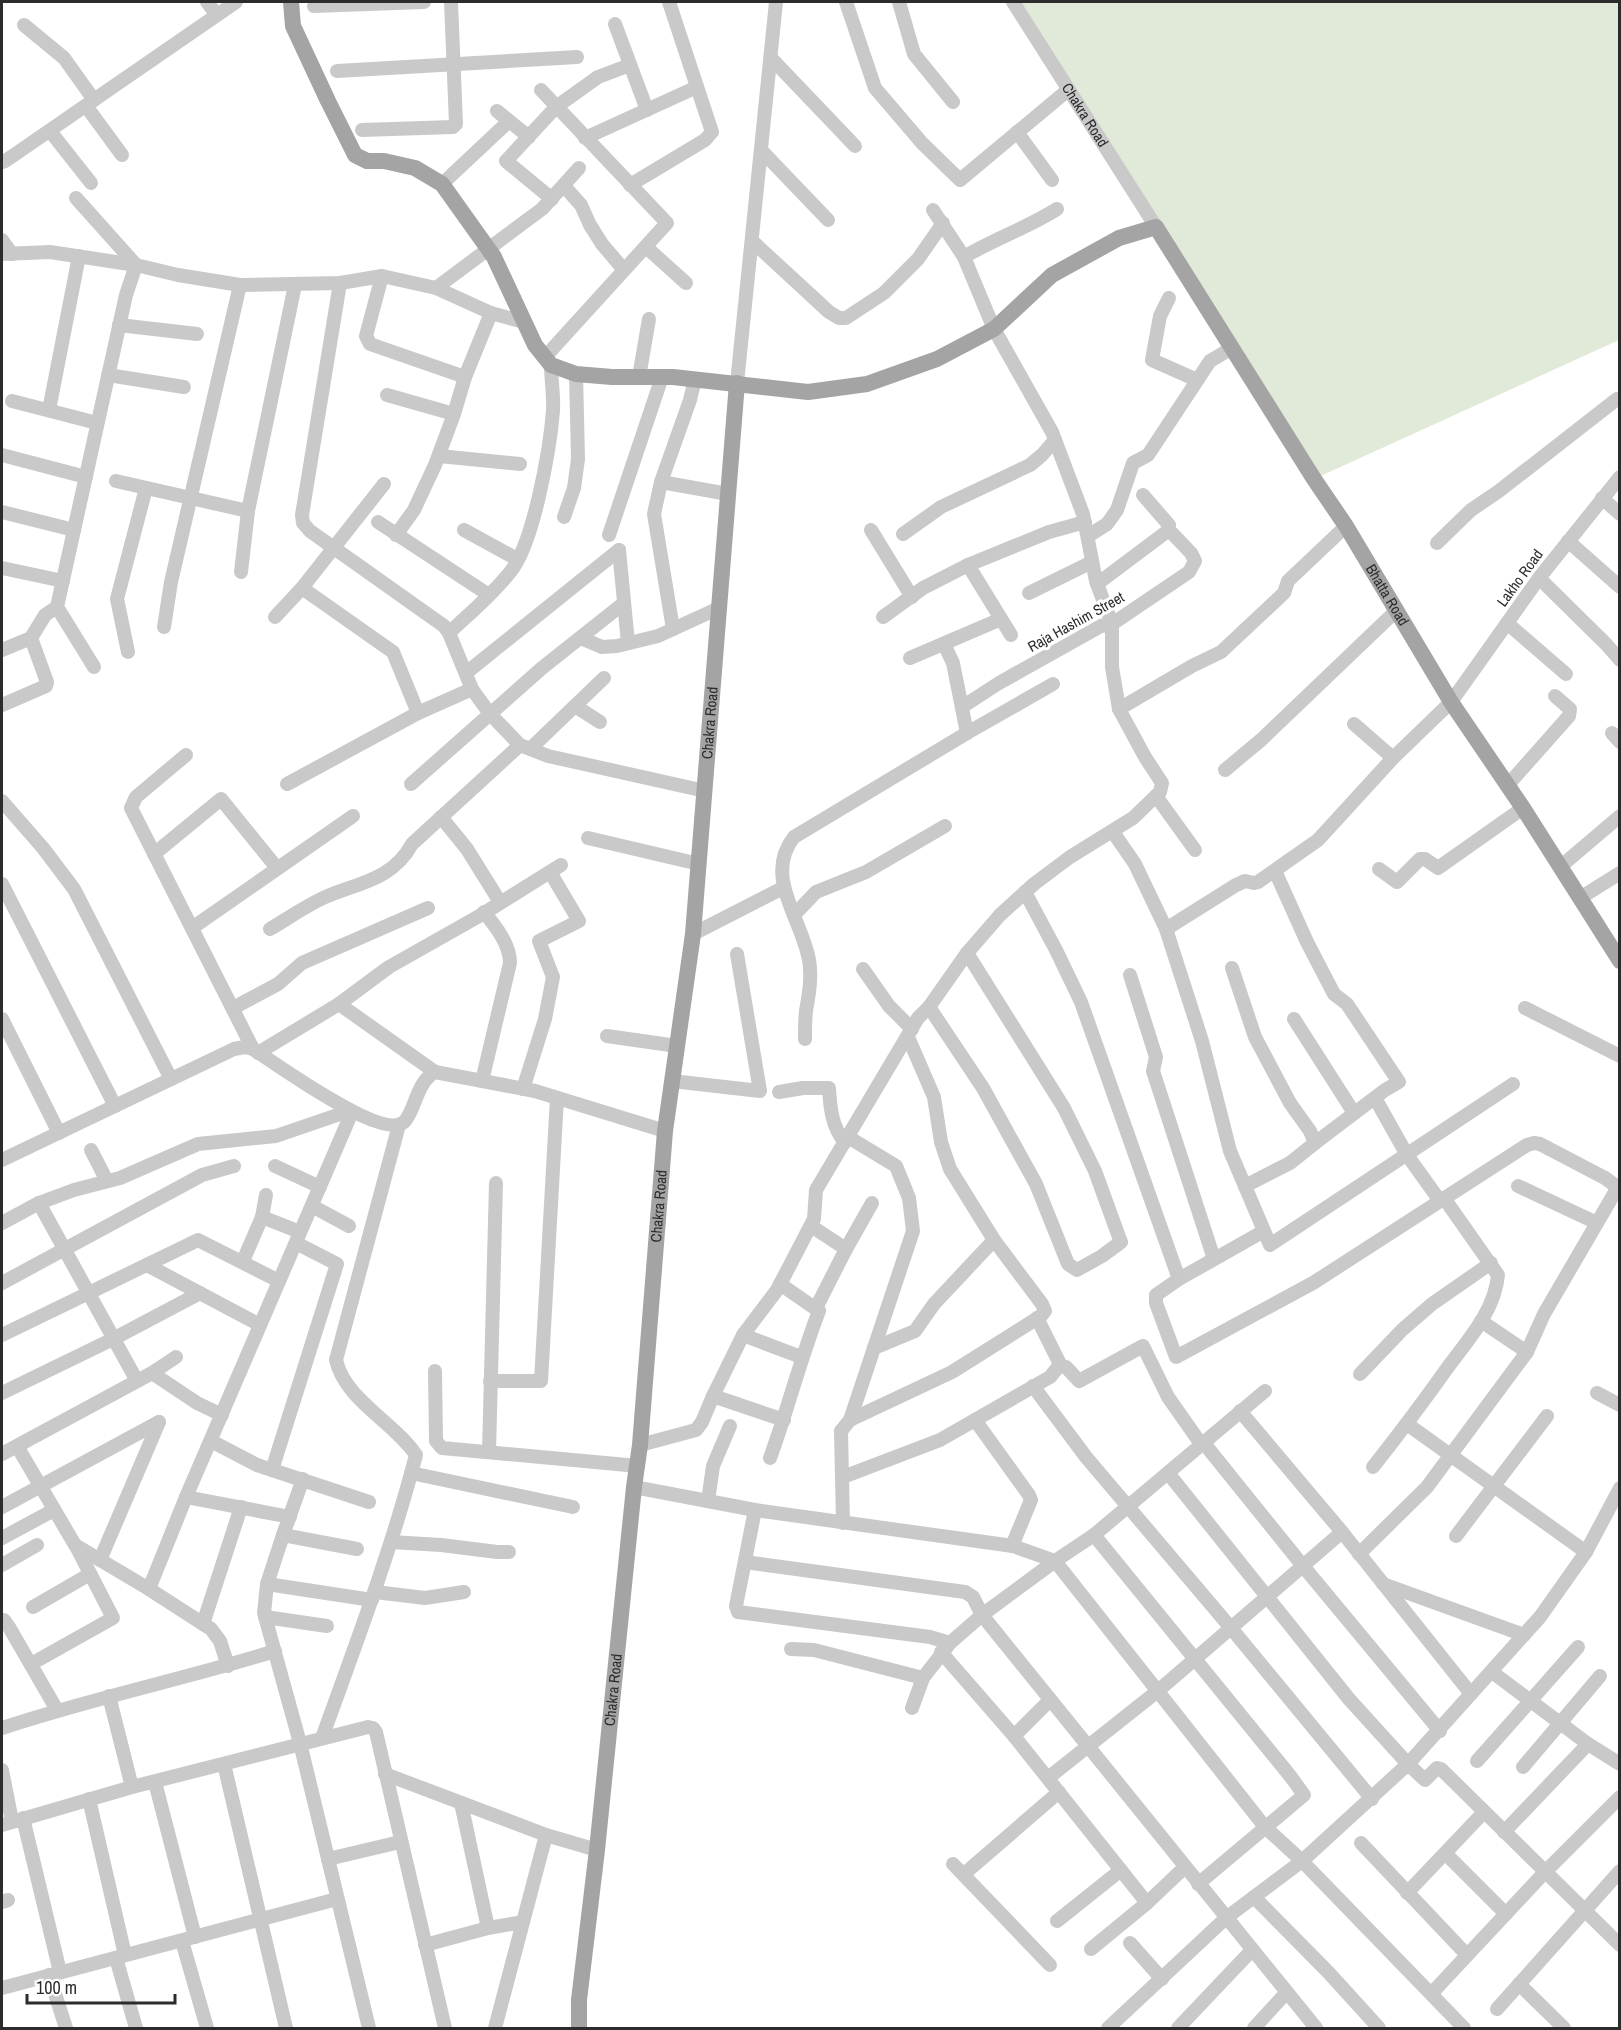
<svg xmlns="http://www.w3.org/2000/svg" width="1621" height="2030" font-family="'Archivo Narrow',sans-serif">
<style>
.green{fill:#e1ead8}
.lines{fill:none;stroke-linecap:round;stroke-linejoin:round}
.minor{stroke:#c9c9c9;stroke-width:14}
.major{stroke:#a4a4a4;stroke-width:16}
.labels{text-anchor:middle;stroke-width:6;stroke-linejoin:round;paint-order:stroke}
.street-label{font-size:15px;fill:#2c2c2c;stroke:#fff}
</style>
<rect width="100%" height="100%" fill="#fff"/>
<path class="green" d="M 1013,2 L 1619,2 L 1619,340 L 1314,479 Z"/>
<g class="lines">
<g class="minor">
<path d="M 207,2 L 217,15"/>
<path d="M 846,2 L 875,88 L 922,143 L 960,180 L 1068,90"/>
<path d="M 899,2 L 914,54 L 953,102"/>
<path id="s1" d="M 1013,2 L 1156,227"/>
<path d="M 314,6 L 424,2"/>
<path d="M 615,24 L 647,110"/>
<path d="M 24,25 L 64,58 L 94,100"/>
<path d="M 771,58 L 855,146"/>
<path d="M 337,71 L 577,57"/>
<path d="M 541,90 L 667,223 L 545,357"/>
<path d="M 86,106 L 122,155"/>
<path d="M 497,111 L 529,137"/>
<path d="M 362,130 L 453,127 L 456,124 L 451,2"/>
<path d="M 50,131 L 91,183"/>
<path d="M 1017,132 L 1052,180"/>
<path d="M 585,138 L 697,87"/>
<path d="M 761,150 L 828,220"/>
<path d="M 2,162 L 5,161 L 14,155 L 236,2"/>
<path d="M 442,184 L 509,121"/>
<path d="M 630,185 L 705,140 L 712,132 L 669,2"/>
<path d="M 564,186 L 581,205 L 590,225 L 602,244 L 624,270"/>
<path d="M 76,198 L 136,265 L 126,295 L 57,607 L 94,667"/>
<path d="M 552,199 L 506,161 L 556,107 L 598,77 L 630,65"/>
<path d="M 2,240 L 12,254"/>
<path d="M 752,241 L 829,312 L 839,318 L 846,318 L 884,293 L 918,259 L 943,223"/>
<path d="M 646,247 L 686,283"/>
<path d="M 2,254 L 50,252 L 136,265 L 178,275 L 240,285 L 340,283 L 382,276 L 436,288 L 491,313 L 524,322"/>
<path d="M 964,257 C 994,239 1027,228 1057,209"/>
<path d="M 382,276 L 366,336 L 370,344 L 465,377"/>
<path d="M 340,283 L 302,515 L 303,523 L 310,531 L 444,626 L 449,633 L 472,689 L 490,714 L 520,745 L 548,756 L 705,791"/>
<path d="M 436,288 L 542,209 L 579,168"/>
<path d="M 1169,298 L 1160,316 L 1152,360 L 1197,380"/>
<path d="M 119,325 L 197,334"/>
<path d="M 108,375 L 184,387"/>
<path d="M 639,377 L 649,319"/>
<path d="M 737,383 L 776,2"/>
<path d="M 387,395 L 454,414"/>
<path d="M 12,401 L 97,423"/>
<path d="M 49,410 L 79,256"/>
<path d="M 2,455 L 86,477"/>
<path d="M 439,456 L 520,464"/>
<path d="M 116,481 L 248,511"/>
<path d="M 661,482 L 728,494"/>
<path d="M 1602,498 L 1620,514"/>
<path d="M 2,512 L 74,530"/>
<path d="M 564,517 L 574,488 L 578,459 L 576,374"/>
<path d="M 378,522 L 489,595"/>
<path d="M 464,530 L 517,559"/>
<path d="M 871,530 L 912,597"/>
<path d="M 903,534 L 941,507 L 1030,465 L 1042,455 L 1055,440"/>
<path d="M 396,535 L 414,510 L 435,465 L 454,414 L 465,377 L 491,313"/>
<path d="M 609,535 L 662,377"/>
<path d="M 1088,536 L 1107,524 L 1117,510 L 1133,463 L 1148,455 L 1210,361 L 1232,348"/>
<path d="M 1568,541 L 1620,587"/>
<path d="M 1437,543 L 1471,510 L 1499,491 L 1617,399"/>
<path d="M 619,550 L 628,643"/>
<path d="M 968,565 L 1011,635"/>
<path d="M 2,568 L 63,581"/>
<path d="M 241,572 L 248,511 L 295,285"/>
<path d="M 1539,578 L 1606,644 L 1620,660"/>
<path d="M 1097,584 L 1169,530"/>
<path d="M 302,588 L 393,652 L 418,713"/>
<path d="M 1029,593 L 1092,562"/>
<path d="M 275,617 L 302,588 L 384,484"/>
<path d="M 883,617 L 923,588 L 968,565 L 1049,532 L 1085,522"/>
<path d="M 1507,623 L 1566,674"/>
<path d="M 164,627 L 171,582 L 240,285"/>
<path d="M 673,629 L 654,514 L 661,482 L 690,400 L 695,379"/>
<path d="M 449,633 C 470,613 493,594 511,571 C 534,542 550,448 553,411 C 554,396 551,380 551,365"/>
<path d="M 581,638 L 602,647 L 617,646 L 658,636 L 719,608"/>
<path d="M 944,644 L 953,663 L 967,733"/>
<path d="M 2,650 L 31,638 L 45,615 L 57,607"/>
<path d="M 128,652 L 117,599 L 146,488"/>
<path d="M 910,658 L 1001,619"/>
<path d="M 466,673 L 619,550"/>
<path d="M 2,705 L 46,686 L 47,682 L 31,638"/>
<path d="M 575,706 L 600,722"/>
<path d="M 962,707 L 999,683 L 1101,626 L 1112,624 L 1189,572 L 1195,561 L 1191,553 L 1169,530 L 1169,525 L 1143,495"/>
<path d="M 1119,709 L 1192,666 L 1221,652 L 1284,593 L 1288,581 L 1346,526"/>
<path d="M 1354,724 L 1393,758"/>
<path d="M 1612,733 L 1620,742"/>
<path d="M 530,749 L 604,678"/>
<path d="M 186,755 L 136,797 L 131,808 L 253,1049"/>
<path d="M 1225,770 L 1261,740 L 1397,610"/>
<path d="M 287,784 L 418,713 L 472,689"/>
<path d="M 411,784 L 542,668 L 624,603"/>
<path d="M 1507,786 L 1569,716 L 1570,709 L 1555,696"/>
<path d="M 1156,796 L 1195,850"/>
<path d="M 2,801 L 43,848 L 74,889 L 171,1079"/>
<path d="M 441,817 L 467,849 L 500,902"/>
<path d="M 1113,832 L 1135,864 L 1166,929 L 1202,1041 L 1230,1151 L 1270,1245 L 1513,1084"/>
<path d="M 588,838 L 699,864"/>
<path d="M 154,854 L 221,799 L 277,868"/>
<path d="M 1560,867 L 1620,816"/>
<path d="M 1379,869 L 1397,882 L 1420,859 L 1425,859 L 1438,868 L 1523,808"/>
<path d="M 2,884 L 115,1106"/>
<path d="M 1025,892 L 1056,950 L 1081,1002 L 1179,1279 L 1264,1231"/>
<path d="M 1580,898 L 1620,873"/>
<path d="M 795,914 L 816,892 L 866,872 L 945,826"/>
<path d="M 192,928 L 353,816"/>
<path d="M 270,929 C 287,919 304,907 323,898 C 356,883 392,881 412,844 L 520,745"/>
<path d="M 1166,929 L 1236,885 L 1245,881 L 1254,883 L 1258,882 L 1318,840 L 1393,758 L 1451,702 L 1539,578 L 1620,477"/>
<path d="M 693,934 L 783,888"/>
<path d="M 1232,968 L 1255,1037 L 1290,1103 L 1310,1131 L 1315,1143 L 1385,1090 L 1399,1082 L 1347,1004 L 1334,994 L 1307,942 L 1275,871"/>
<path d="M 863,969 L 889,1006 L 912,1029"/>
<path d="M 1130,975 L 1156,1057 L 1153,1071 L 1214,1259"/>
<path d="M 339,1004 L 389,967 L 481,915 L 561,865"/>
<path d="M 929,1007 L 983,1088 L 1036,1184 L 1068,1264 L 1077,1270 L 1102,1256 L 1121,1242 L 1119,1237 L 1095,1171 L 1064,1108 L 967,953"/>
<path d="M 233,1008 L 278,984 L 302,963 L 428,908"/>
<path d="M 1525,1008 L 1620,1056"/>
<path d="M 2,1019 L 59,1133"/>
<path d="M 1294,1019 L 1354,1113"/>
<path d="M 607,1036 L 677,1046"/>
<path d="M 805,1039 C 805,1029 805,1020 806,1011 C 809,994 812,977 809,960 C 802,919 763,876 794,837 L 967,733 L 1053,684"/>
<path d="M 258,1053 L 339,1004 L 435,1072"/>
<path d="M 482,1081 L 510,963 C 510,944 496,927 484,912"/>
<path d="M 672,1081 L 760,1091 L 737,954"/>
<path d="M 523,1089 L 545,1019 L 553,977 L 539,941 L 579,921 L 550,872"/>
<path d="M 779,1092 L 803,1088 L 829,1088 C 830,1107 832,1128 845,1142"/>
<path d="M 1375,1098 L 1407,1155 L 1440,1201"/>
<path d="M 91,1150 L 107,1181"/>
<path d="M 2,1160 L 234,1049 L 245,1047 L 253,1049 C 275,1063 382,1141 404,1122 C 415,1112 416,1082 435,1072 L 535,1091 L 665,1131"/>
<path d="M 275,1166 L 320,1187"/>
<path d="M 1245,1186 L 1290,1163 L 1315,1143"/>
<path d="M 1518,1186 L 1597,1223"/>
<path d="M 39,1203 L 137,1381"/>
<path d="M 312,1206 L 349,1226"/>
<path d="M 262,1217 L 300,1232"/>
<path d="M 2,1223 L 39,1203 L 74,1190 L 120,1178 L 198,1144 L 276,1136 L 349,1111 L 349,1119 L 186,1497 L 149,1589"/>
<path d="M 811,1226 L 846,1249 L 816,1308"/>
<path d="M 846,1249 L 872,1203"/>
<path d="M 243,1261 L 262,1217 L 266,1195"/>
<path d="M 147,1265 L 260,1325"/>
<path d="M 1179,1279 L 1156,1295 L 1156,1303 L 1176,1357 L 1313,1283 L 1527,1145 L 1534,1143 L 1540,1144 L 1605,1178 L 1620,1189"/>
<path d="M 2,1283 L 202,1175 L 234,1166"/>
<path d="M 1481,1321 L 1527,1352"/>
<path d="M 2,1335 L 198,1240 L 279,1281"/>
<path d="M 743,1335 L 801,1357"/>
<path d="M 874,1348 L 915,1331 L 934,1304 L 994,1240"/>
<path d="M 1059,1366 L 1066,1367 L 1079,1381 L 1143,1346 L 1168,1397 L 1201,1444"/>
<path d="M 435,1371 L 436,1441 L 442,1448 L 638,1466"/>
<path d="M 152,1373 L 197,1403 L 222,1415"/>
<path d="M 1360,1374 L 1402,1330 L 1432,1304 L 1491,1263"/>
<path d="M 490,1381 L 541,1381 L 557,1098"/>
<path d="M 1033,1386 L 1086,1457 L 1231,1628 L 1372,1799"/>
<path d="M 2,1393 L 113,1339 L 200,1293"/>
<path d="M 1597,1393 L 1620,1405"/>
<path d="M 713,1396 L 784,1420"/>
<path d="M 1240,1411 L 1342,1532 L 1471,1694"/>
<path d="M 850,1420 L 952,1372 L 1041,1316 L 1045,1311 L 1042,1304 L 994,1240 L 950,1169 L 941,1142 L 934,1097 L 908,1037"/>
<path d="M 975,1420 L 1029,1495 L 1031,1500 L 1012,1546"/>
<path d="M 1407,1424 L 1586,1552"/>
<path d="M 211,1441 L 257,1465 L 369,1502"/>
<path d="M 1203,1442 L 1303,1566 L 1440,1731"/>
<path d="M 640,1445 L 696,1430 L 702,1422 L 713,1396 L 743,1335 L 777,1290 L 814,1219 L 816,1190 L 918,1018 L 929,1007 L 967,953 L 1000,915 L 1034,884 L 1070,857 L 1133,818 L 1160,792 L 1162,783 L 1145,757 L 1119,709 L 1112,667 L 1112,624 L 1096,581 L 1083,514 L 1052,432 L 994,329 L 964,257 L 933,210"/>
<path d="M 17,1446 L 75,1545 L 149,1589 L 211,1629 L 220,1641 L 228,1666"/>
<path d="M 489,1452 L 496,1183"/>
<path d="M 2,1454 L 152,1373 L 176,1357"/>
<path d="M 770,1458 C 788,1409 800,1360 819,1311 L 780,1284"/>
<path d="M 1373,1467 C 1399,1434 1424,1401 1448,1367 C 1469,1339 1495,1310 1498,1275 L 1444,1198"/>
<path d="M 272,1470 L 337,1264 L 296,1243"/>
<path d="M 411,1473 L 573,1507"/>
<path d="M 1168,1473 L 1349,1699 L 1408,1764 L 1425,1780 L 1437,1768 L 1441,1769 L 1620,1945"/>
<path d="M 843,1477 L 940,1440 L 1050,1377 L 1059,1366 L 1059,1362 L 1037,1318"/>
<path d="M 303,1479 L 284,1532 L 267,1584 L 264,1613 L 300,1743 L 369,2028"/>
<path d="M 634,1487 L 755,1510 L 1013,1546 L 1055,1561 L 1265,1827 L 1302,1861 L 1464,2028"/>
<path d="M 186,1497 L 290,1517"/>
<path d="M 708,1501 L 713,1466 L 730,1426"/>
<path d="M 2,1507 L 159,1422"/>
<path d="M 755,1510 L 736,1606 L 738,1612 L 930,1637 L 950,1643"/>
<path d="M 843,1523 L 841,1431 L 850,1420 L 913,1231 L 909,1198 L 896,1166 L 848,1137"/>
<path d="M 283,1535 L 357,1549"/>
<path d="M 1094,1535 L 1291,1777 L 1304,1795 L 1198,1884"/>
<path d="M 1456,1536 L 1547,1416"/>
<path d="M 2,1538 L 54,1510"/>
<path d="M 391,1542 L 441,1545 L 497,1552 L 509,1552"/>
<path d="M 1359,1554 L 1427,1487 L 1527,1352 L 1544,1314 L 1618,1187"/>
<path d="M 100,1560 L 159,1422"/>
<path d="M 745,1562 L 965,1592 L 973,1597 L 982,1615 L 1316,2028"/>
<path d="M 2,1565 L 37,1545"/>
<path d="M 267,1584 L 372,1600"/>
<path d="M 1383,1584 L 1524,1635"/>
<path d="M 375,1592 L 425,1598 L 464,1592"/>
<path d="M 33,1607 L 90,1574"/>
<path d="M 265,1617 L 327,1626"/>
<path d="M 2,1621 L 4,1620 L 9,1627 L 57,1710"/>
<path d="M 203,1624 L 241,1507"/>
<path d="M 791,1649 L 814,1650 L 923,1678"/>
<path d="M 941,1652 L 1014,1736 L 1147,1903"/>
<path d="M 31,1664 L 113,1618 L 76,1546"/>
<path d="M 1492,1672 L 1588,1744 L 1620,1764"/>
<path d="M 109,1696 L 132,1787"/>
<path d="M 912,1708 L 923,1678 L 950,1643 L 982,1615 L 1055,1561 L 1094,1535 L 1265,1391"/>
<path d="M 2,1728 C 92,1698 185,1679 275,1651"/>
<path d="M 1014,1736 L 1050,1700"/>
<path d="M 322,1738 C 356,1644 391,1551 416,1455 C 394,1422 345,1400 336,1360 L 399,1125"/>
<path d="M 1477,1761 L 1578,1647"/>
<path d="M 224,1764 L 286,2028"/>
<path d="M 1523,1767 L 1600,1676"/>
<path d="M 2,1770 L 12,1821"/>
<path d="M 385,1774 L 546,1835 L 597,1850"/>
<path d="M 1048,1778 L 1159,1690 L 1342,1532"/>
<path d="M 155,1782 L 195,1937"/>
<path d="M 89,1799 L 125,1955"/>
<path d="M 461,1803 L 488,1928"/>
<path d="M 23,1818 L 60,1972"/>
<path d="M 2,1825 L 132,1787 L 368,1727 L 373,1728 L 376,1732 L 445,2028"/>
<path d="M 1504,1832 L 1588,1744"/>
<path d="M 1361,1843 L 1467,1955"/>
<path d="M 1446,1854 L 1506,1914"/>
<path d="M 328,1859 L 400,1842"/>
<path d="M 953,1864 L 1050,1965"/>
<path d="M 964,1874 L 1059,1792"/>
<path d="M 1407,1893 L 1484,1812"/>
<path d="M 1254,1897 L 1329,1973 L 1379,2028"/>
<path d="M 2,1902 L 8,1900"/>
<path d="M 1057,1921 L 1121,1870"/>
<path d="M 182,1941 L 207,2028"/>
<path d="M 1130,1943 L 1162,1979"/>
<path d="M 425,1945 L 488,1928 L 523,1922"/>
<path d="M 1091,1949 L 1147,1903 L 1185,1867"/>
<path d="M 116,1958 L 136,2028"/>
<path d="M 49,1975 L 66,2028"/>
<path d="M 1519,1984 L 1564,2028"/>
<path d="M 2,1988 L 337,1899"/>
<path d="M 1431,1994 L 1545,1872 L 1620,1797"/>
<path d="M 1497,2009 L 1620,1871"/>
<path d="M 495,2028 L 546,1835"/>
<path d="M 1108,2028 L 1226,1918 L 1302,1861 L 1408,1764 L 1540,1617 L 1586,1552 L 1620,1488"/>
<path d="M 1178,2028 L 1252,1950"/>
<path d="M 1254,2028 L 1286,1993"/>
</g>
<g class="major">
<path id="s2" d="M 291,2 L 293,26 L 328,101 L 355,155 L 367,161 L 384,161 L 415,168 L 442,184 L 494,257 L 535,345 L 551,365 L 576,374 L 612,377 L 673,377 L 808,392 L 867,384 L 937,359 L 994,329 L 1052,275 L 1119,238 L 1156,227 L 1314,479 L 1346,526 L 1451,702 L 1523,808 L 1620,961"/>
<path id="s3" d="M 579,2028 L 579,2000 L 597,1850 L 634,1487 L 640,1445 L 665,1131 L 693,934 L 737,383"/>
</g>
</g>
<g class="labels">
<g class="street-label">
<text dy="5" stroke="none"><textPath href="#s1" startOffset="134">Chakra Road</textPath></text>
<text transform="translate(1520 578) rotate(-54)" y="5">Lakho Road</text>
<text dy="5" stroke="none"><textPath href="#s2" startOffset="1560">Bhatta Road</textPath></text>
<text transform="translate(1076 622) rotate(-29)" y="5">Raja Hashim Street</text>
<text dy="5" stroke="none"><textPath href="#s3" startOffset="1312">Chakra Road</textPath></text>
<text dy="5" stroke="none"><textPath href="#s3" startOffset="826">Chakra Road</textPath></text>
<text dy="5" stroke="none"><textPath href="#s3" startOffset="340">Chakra Road</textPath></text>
</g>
</g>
<rect width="1621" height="2030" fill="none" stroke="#2c2c2c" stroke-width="6"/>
<path d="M27 1994v9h148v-9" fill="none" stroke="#2c2c2c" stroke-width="3"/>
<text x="36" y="1994" font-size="18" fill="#2c2c2c" stroke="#ffffff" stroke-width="4.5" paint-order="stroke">100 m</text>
</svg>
